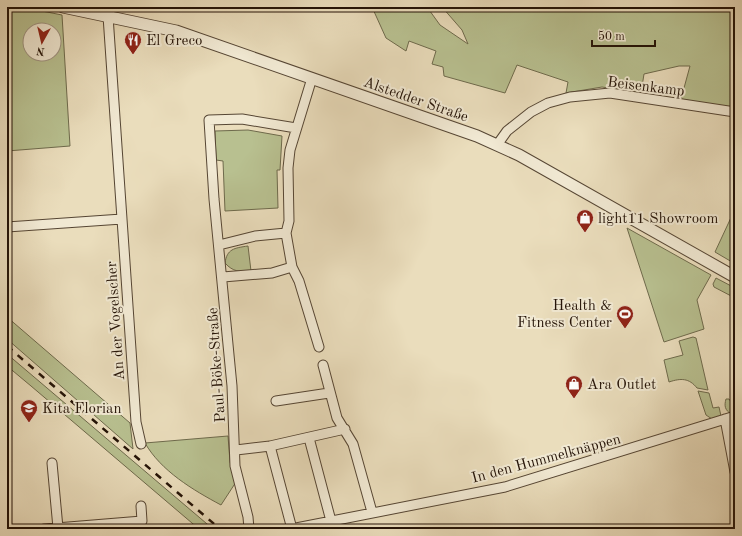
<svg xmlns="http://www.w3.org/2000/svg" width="742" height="536" font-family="'Old Standard TT',serif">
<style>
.green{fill:#b8c090;stroke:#6e6a4c;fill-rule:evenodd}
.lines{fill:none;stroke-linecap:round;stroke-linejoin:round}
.minor-casing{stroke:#564634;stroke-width:11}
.tertiary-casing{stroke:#564634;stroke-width:13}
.minor{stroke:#f1e9d3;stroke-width:9}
.tertiary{stroke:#f1e9d3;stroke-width:11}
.rail{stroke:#241307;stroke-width:2.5;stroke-dasharray:7 7;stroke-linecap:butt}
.labels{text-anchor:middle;stroke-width:4;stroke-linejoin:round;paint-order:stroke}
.poi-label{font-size:15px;fill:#241307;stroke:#f1e9d3;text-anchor:start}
.street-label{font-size:15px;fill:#241307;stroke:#f1e9d3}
</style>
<rect width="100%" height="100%" fill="#eaddbc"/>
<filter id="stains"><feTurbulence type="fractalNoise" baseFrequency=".005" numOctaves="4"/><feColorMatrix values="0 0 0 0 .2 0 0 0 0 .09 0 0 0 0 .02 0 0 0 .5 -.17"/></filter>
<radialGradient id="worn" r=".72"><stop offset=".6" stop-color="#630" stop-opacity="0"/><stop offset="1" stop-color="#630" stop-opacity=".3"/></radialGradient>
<path class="green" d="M 7,7 L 22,7 L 62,15 L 70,146 L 7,151 ZM 30,30 L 54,30 L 54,54 L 30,54 Z
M 372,7 L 427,7 L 440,25 L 468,44 L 462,30 L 442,7 L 735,7 L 735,109 L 681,99 L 690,66 L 679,66 L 644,74 L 641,93 L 602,87 L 566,93 L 568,82 L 517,65 L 505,93 L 444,76 L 443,67 L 432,64 L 436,51 L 409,41 L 406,51 L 386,38 Z
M 248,130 L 282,136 L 280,170 L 277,170 L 278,208 L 225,211 L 223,161 L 216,160 L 215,131 Z
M 735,209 L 735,257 L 732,262 L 715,252 Z
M 627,228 L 711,275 L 697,300 L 704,329 L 664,342 Z
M 248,246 L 251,271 C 240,272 233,272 225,263 C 227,249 234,248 248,246 Z
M 716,278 L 735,288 L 735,298 L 714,287 L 713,284 Z
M 7,317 L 130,423 L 133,449 L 7,339 Z
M 693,337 L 696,338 L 708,390 L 697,388 C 689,378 681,378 669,382 L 664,360 L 683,355 L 679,341 Z
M 7,354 L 213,529 L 199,529 L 31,386 L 7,366 Z
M 698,391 L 709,393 L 713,408 L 719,407 L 721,416 L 712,419 L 706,415 Z
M 726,399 L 729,399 L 731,402 L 735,401 L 735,413 L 731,414 C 725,410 724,406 726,399 Z
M 228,436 L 230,462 L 236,482 L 221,505 C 193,490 161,471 145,443 Z"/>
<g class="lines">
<g class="minor-casing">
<path id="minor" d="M 108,16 L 136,422 L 141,444
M 312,78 L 290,150 L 288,168 L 289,221 L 286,233 L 292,267 L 299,281 L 319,347
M 497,145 L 507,131 L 531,112 L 548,103 L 570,97 L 610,93 L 735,112
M 7,227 L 122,219
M 219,245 L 255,236 L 286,233
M 223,277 L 272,273 L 292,267
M 323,365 L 337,418 L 353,444 L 372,512
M 276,401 L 329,393
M 725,419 L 735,472
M 309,438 L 331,521
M 270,446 L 292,529
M 236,450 L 270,446 L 345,429
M 52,463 L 58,528
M 44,529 L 142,521 L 141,506
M 249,529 L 248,517 L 235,466 L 232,386 L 214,199 L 209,120 L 242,119 L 296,128
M 291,529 L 505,487 L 735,416"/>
</g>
<g class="tertiary-casing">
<path id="tertiary" d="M 63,7 L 176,31 L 477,136 L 519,155 L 735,277"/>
</g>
<use href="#minor" class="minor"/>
<use href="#tertiary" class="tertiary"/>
<path class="rail" d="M 7,346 L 220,529"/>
</g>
<defs>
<g id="restaurant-pin" transform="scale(0.9)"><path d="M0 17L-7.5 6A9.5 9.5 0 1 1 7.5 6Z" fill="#8f2418" stroke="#f1e9d3"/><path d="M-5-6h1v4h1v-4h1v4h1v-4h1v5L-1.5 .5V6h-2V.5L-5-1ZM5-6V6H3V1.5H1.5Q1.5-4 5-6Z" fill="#fff"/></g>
<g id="shop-pin" transform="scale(0.9)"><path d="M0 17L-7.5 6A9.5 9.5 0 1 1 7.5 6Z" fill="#8f2418" stroke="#f1e9d3"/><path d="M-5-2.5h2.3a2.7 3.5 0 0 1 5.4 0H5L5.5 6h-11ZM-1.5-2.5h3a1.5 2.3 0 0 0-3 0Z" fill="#fff"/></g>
<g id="stadium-pin" transform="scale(0.9)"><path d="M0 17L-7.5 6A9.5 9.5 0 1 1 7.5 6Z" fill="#8f2418" stroke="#f1e9d3"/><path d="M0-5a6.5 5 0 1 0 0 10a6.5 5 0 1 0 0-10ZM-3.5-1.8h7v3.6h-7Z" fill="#fff"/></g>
<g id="school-pin" transform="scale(0.9)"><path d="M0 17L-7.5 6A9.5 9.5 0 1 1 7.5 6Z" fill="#8f2418" stroke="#f1e9d3"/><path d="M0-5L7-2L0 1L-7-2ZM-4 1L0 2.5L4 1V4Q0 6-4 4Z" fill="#fff"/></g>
</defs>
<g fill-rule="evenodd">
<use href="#restaurant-pin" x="133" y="40"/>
<use href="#shop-pin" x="585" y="218"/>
<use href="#stadium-pin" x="625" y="314"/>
<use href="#shop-pin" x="574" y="384"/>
<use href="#school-pin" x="29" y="408"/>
</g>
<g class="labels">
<g class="poi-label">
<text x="146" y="45">El Greco</text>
<text x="598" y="223">light11 Showroom</text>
<text x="612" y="310" text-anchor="end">Health &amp;<tspan x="612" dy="17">Fitness Center</tspan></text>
<text x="587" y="389">Ara Outlet</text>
<text x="42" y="413">Kita Florian</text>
</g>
<g class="street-label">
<text transform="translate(646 86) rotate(7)" y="5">Beisenkamp</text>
<text transform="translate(416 99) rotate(19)" y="5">Alstedder Straße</text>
<text transform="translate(115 321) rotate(-94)" y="5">An der Vogelscher</text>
<text transform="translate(216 365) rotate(-94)" y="5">Paul-Böke-Straße</text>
<text transform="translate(546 458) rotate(-15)" y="5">In den Hummelknäppen</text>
</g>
</g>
<rect width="742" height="536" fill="none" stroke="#eaddbc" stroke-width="24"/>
<rect x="8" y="8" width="726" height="520" fill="none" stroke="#241307" stroke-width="2"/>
<rect x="12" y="12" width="718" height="512" fill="none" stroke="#241307"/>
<g transform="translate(42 42) rotate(188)"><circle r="19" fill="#f1e9d3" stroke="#9f9381"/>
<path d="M0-3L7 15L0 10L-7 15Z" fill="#8f2418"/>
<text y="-6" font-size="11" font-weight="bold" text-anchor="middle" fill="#241307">N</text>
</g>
<path d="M592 40v6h63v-6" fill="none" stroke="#241307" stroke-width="2"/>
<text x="598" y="40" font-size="12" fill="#241307" stroke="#f1e9d3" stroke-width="3" paint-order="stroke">50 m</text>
<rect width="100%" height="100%" filter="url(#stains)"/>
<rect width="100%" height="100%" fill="url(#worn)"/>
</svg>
